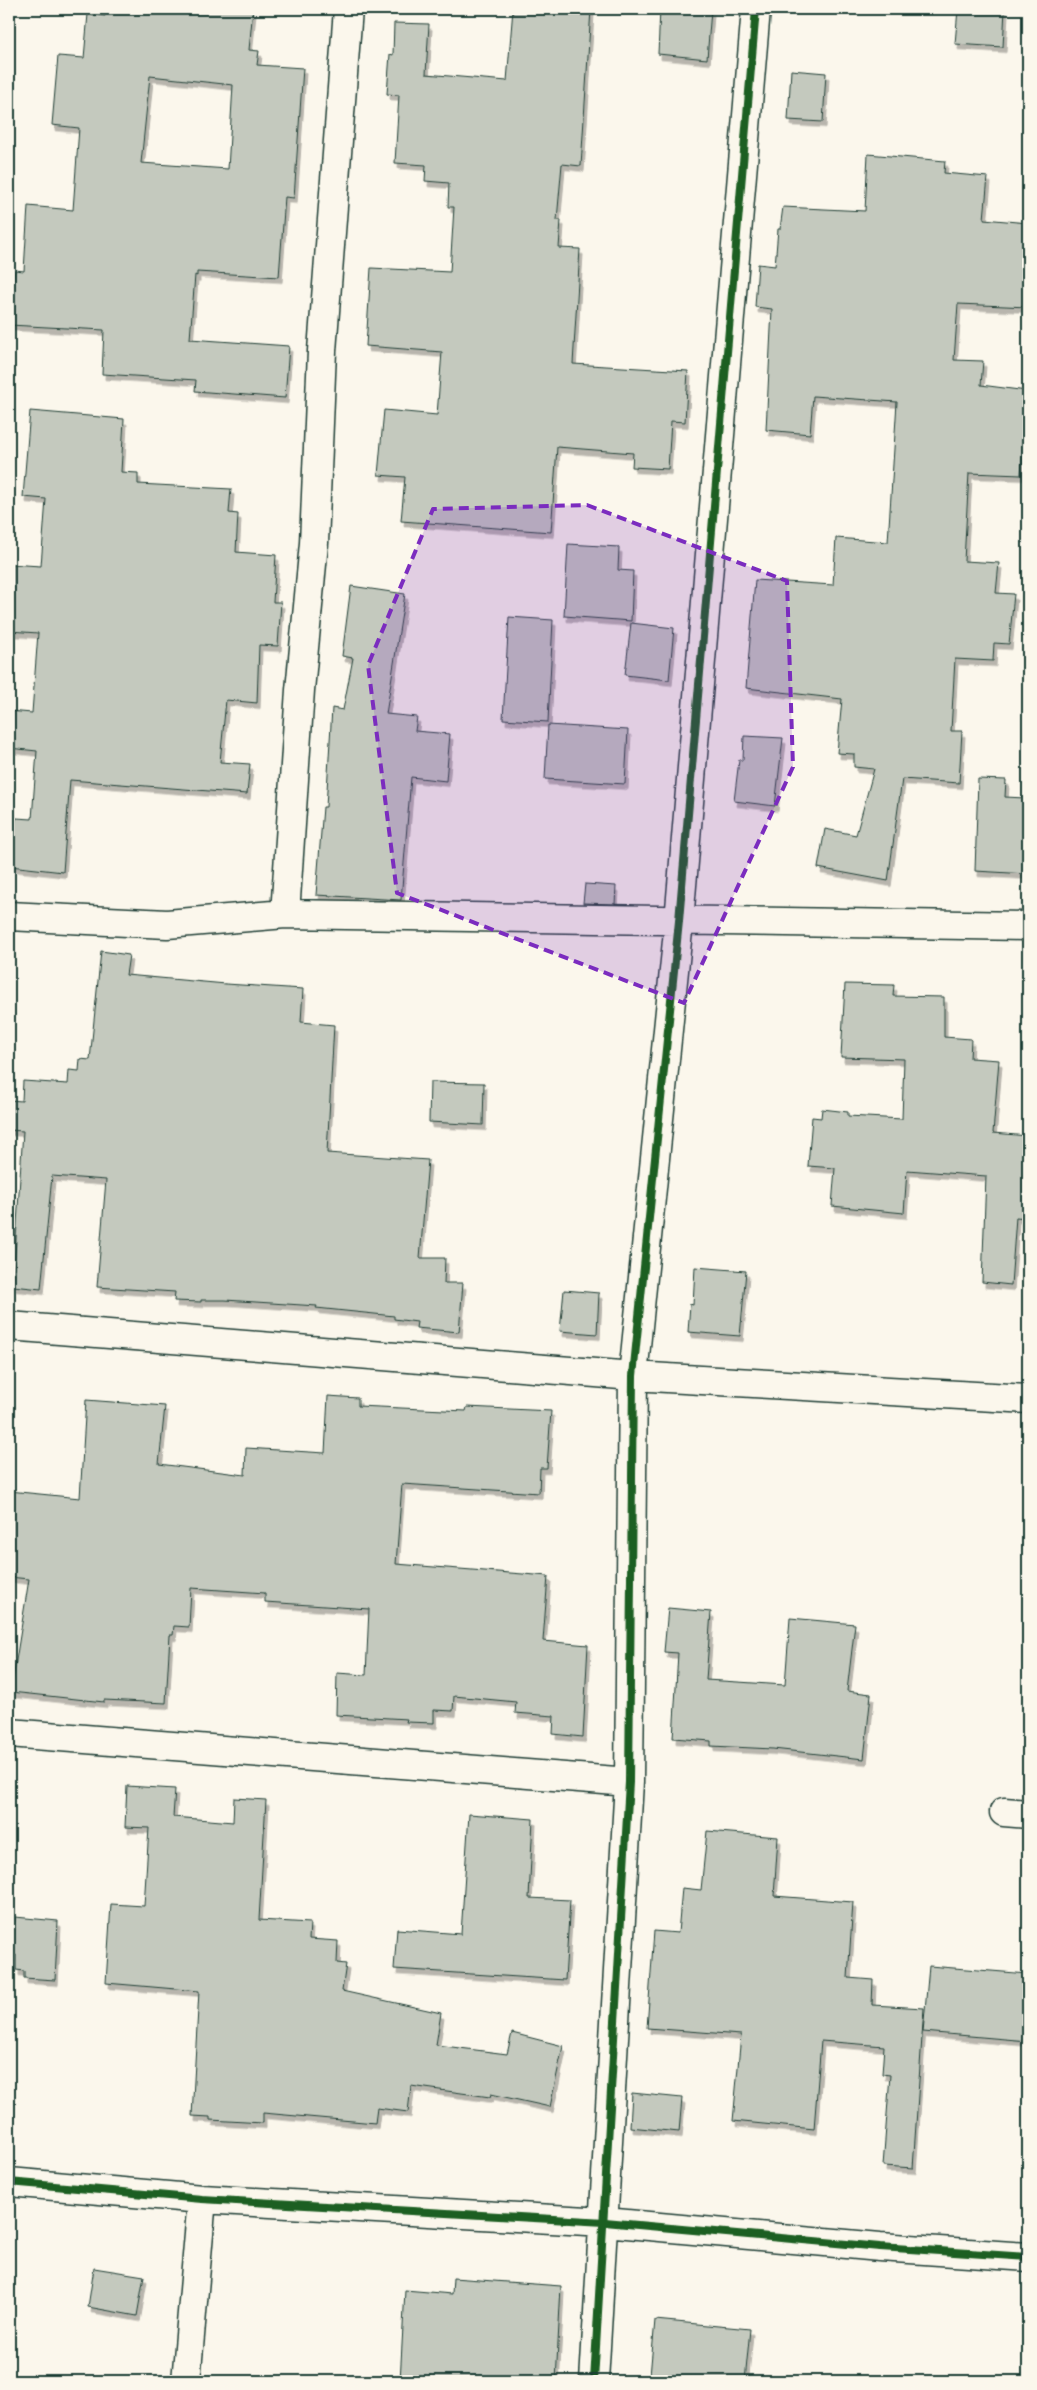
<svg xmlns="http://www.w3.org/2000/svg" width="1037" height="2390" font-family="'Playpen Sans',sans-serif">
<style>
.building{fill:#c4c9be;stroke:#1f3d34;fill-rule:evenodd;filter:url(#shadow)}
.lines{fill:none;stroke-linecap:round;stroke-linejoin:round}
.minor-casing{stroke:#1f3d34;stroke-width:31}
.minor{stroke:#fbf7ec;stroke-width:28}
.cycleway-casing{stroke:#fbf7ec;stroke-width:11}
.cycleway{stroke:#1b5e20;stroke-width:8}
.marked{fill:#7b2cbf;fill-opacity:0.2;stroke:#7b2cbf;stroke-width:4;stroke-dasharray:10 6;stroke-linejoin:round}
</style>
<defs>
<filter id="shadow"><feDropShadow dx="3" dy="5.5" stdDeviation="0" flood-color="#0004"/></filter>
</defs>
<rect width="100%" height="100%" fill="#fbf7ec"/>
<filter id="ink" filterUnits="userSpaceOnUse"><feTurbulence type="fractalNoise" baseFrequency=".02" numOctaves="2"/><feDisplacementMap in="SourceGraphic" scale="10" xChannelSelector="R" yChannelSelector="G"/><feConvolveMatrix kernelMatrix="1 2 1 2 8 2 1 2 1" color-interpolation-filters="sRGB"/></filter>
<g filter="url(#ink)">
<path class="building" d="M 106,9 L 253,9 L 249,50 L 259,51 L 257,65 L 303,68 L 294,198 L 285,197 L 279,277 L 197,272 L 197,276 L 195,275 L 190,339 L 289,346 L 285,398 L 195,391 L 196,380 L 102,374 L 104,330 L 9,325 L 9,283 L 13,284 L 15,270 L 24,271 L 28,206 L 73,210 L 79,128 L 52,125 L 58,56 L 84,58 L 88,14 L 105,16 ZM 150,76 L 233,85 L 228,169 L 141,163 Z
M 513,9 L 591,9 L 581,166 L 562,164 L 557,220 L 561,220 L 559,248 L 580,249 L 573,364 L 688,371 L 685,422 L 671,421 L 668,469 L 632,467 L 633,453 L 557,447 L 551,532 L 401,521 L 405,477 L 378,475 L 384,410 L 437,415 L 442,352 L 366,346 L 371,268 L 450,272 L 454,207 L 448,207 L 449,183 L 425,181 L 426,165 L 395,163 L 399,95 L 387,94 L 390,54 L 393,55 L 394,23 L 429,24 L 426,74 L 507,81 Z
M 660,9 L 711,10 L 707,59 L 658,54 Z
M 958,9 L 1005,9 L 1003,47 L 955,44 Z
M 791,70 L 826,73 L 823,122 L 788,120 Z
M 868,154 L 945,161 L 944,173 L 988,177 L 984,219 L 1028,223 L 1028,307 L 958,304 L 954,360 L 983,361 L 981,385 L 1027,391 L 1021,475 L 969,473 L 964,561 L 999,563 L 996,593 L 1014,594 L 1009,644 L 994,643 L 993,661 L 955,659 L 951,731 L 962,731 L 959,783 L 902,779 L 888,881 L 818,868 L 825,829 L 856,835 L 874,769 L 854,767 L 854,754 L 837,753 L 842,699 L 746,688 L 755,580 L 833,585 L 836,538 L 888,542 L 897,402 L 813,396 L 810,434 L 766,430 L 772,309 L 755,307 L 758,264 L 775,266 L 778,229 L 780,229 L 783,207 L 865,211 Z
M 30,411 L 124,419 L 121,472 L 138,473 L 138,484 L 231,489 L 229,513 L 238,514 L 236,552 L 276,555 L 273,602 L 281,602 L 278,646 L 259,645 L 257,703 L 226,700 L 220,762 L 250,764 L 247,794 L 70,780 L 63,872 L 10,866 L 16,818 L 32,819 L 37,751 L 9,748 L 9,711 L 32,713 L 38,633 L 9,631 L 9,564 L 41,566 L 46,499 L 23,497 Z
M 568,544 L 619,547 L 618,570 L 633,571 L 631,621 L 564,616 Z
M 351,586 L 405,594 L 386,714 L 417,717 L 415,731 L 450,734 L 446,781 L 411,777 L 401,900 L 316,895 L 323,807 L 326,807 L 332,708 L 343,710 L 353,658 L 342,656 Z
M 509,617 L 553,620 L 548,722 L 503,719 Z
M 631,623 L 674,628 L 669,680 L 625,675 Z
M 548,725 L 628,730 L 625,784 L 545,779 Z
M 744,736 L 783,738 L 775,806 L 734,801 L 739,760 L 743,760 Z
M 978,779 L 1006,780 L 1005,797 L 1025,798 L 1024,804 L 1028,804 L 1028,874 L 975,871 Z
M 585,884 L 616,886 L 615,904 L 583,903 Z
M 101,951 L 129,955 L 126,975 L 226,984 L 303,989 L 301,1022 L 334,1025 L 327,1153 L 428,1160 L 420,1258 L 445,1258 L 444,1283 L 463,1283 L 459,1332 L 416,1328 L 417,1322 L 394,1319 L 394,1316 L 316,1308 L 317,1306 L 225,1300 L 201,1300 L 201,1302 L 174,1301 L 175,1292 L 97,1287 L 106,1180 L 52,1176 L 41,1289 L 13,1286 L 23,1131 L 9,1130 L 9,1100 L 22,1101 L 23,1081 L 68,1084 L 69,1070 L 79,1071 L 80,1059 L 90,1060 Z
M 845,984 L 894,985 L 893,996 L 944,997 L 944,1037 L 971,1039 L 970,1058 L 999,1060 L 993,1133 L 1028,1136 L 1028,1218 L 1016,1217 L 1011,1285 L 982,1282 L 986,1176 L 907,1170 L 904,1213 L 832,1206 L 835,1168 L 808,1166 L 812,1117 L 821,1118 L 822,1109 L 848,1112 L 848,1116 L 902,1119 L 904,1059 L 841,1057 Z
M 430,1082 L 484,1083 L 483,1125 L 429,1122 Z
M 695,1267 L 746,1271 L 740,1336 L 688,1332 L 690,1304 L 693,1305 Z
M 564,1290 L 599,1293 L 597,1334 L 560,1331 Z
M 328,1396 L 358,1398 L 358,1406 L 466,1411 L 467,1407 L 551,1411 L 547,1468 L 540,1468 L 539,1493 L 402,1484 L 396,1564 L 548,1576 L 543,1641 L 588,1645 L 583,1737 L 553,1734 L 554,1716 L 515,1713 L 516,1702 L 454,1696 L 453,1711 L 434,1710 L 434,1723 L 406,1722 L 407,1719 L 336,1715 L 337,1673 L 366,1675 L 369,1609 L 265,1602 L 265,1593 L 191,1588 L 189,1627 L 174,1626 L 173,1635 L 170,1635 L 166,1703 L 104,1700 L 104,1702 L 11,1692 L 29,1579 L 9,1577 L 9,1491 L 80,1498 L 86,1400 L 165,1406 L 159,1464 L 245,1475 L 246,1448 L 325,1453 Z
M 668,1608 L 711,1612 L 706,1680 L 785,1685 L 790,1618 L 855,1624 L 847,1691 L 871,1694 L 864,1759 L 773,1749 L 711,1746 L 711,1741 L 673,1738 L 678,1653 L 664,1652 Z
M 127,1786 L 175,1789 L 173,1817 L 233,1822 L 234,1798 L 266,1800 L 259,1920 L 310,1923 L 309,1939 L 338,1941 L 337,1963 L 346,1964 L 342,1991 L 441,2013 L 436,2045 L 507,2054 L 512,2033 L 563,2046 L 550,2107 L 491,2094 L 490,2097 L 411,2086 L 408,2112 L 377,2108 L 375,2123 L 263,2113 L 263,2123 L 210,2120 L 210,2117 L 192,2116 L 199,1991 L 106,1983 L 111,1904 L 144,1906 L 149,1828 L 125,1827 Z
M 469,1814 L 533,1819 L 529,1898 L 570,1900 L 565,1980 L 394,1969 L 397,1929 L 461,1934 Z
M 707,1831 L 778,1837 L 774,1896 L 853,1902 L 848,1978 L 873,1980 L 872,2005 L 924,2008 L 913,2168 L 883,2166 L 890,2075 L 882,2074 L 884,2046 L 821,2041 L 814,2129 L 733,2121 L 741,2035 L 647,2028 L 654,1931 L 678,1933 L 682,1888 L 701,1890 Z
M 15,1917 L 58,1921 L 55,1980 L 24,1978 L 24,1971 L 16,1970 L 16,1955 L 12,1955 Z
M 929,1966 L 1028,1974 L 1028,2041 L 923,2032 Z
M 632,2093 L 682,2098 L 679,2132 L 630,2127 Z
M 94,2268 L 144,2276 L 137,2316 L 88,2307 Z
M 453,2278 L 561,2286 L 556,2381 L 400,2381 L 405,2290 L 452,2294 Z
M 655,2320 L 750,2329 L 745,2381 L 650,2376 Z"/>
<g class="lines">
<g class="minor-casing">
<path id="minor" d="M 285,914 L 300,690 L 314,543 L 322,351 L 348,9
M 9,916 L 167,924 L 285,914 L 1028,926
M 9,1326 L 633,1376 L 1028,1399
M 9,1733 L 629,1782
M 1004,1812 L 1028,1814
M 9,2182 L 202,2199 L 605,2222 L 880,2247 L 1028,2257
M 186,2381 L 202,2199
M 594,2381 L 629,1782 L 633,1376 L 679,921 L 756,9"/>
</g>
<use href="#minor" class="minor"/>
<g class="cycleway-casing">
<path id="cycleway" d="M 9,2182 L 202,2199 L 605,2222 L 880,2247 L 1028,2257
M 594,2381 L 629,1782 L 633,1376 L 679,921 L 756,9"/>
</g>
<use href="#cycleway" class="cycleway"/>
</g>
</g>
<path class="marked" d="M 587,505 L 787,581 L 793,767 L 684,1003 L 397,893 L 368,665 L 433,509 Z"/>
<rect width="1037" height="2390" fill="none" stroke="#fbf7ec" stroke-width="30"/>
<rect x="15" y="15" width="1007" height="2360" fill="none" stroke="#1f3d34" stroke-width="2" filter="url(#ink)"/>
</svg>
